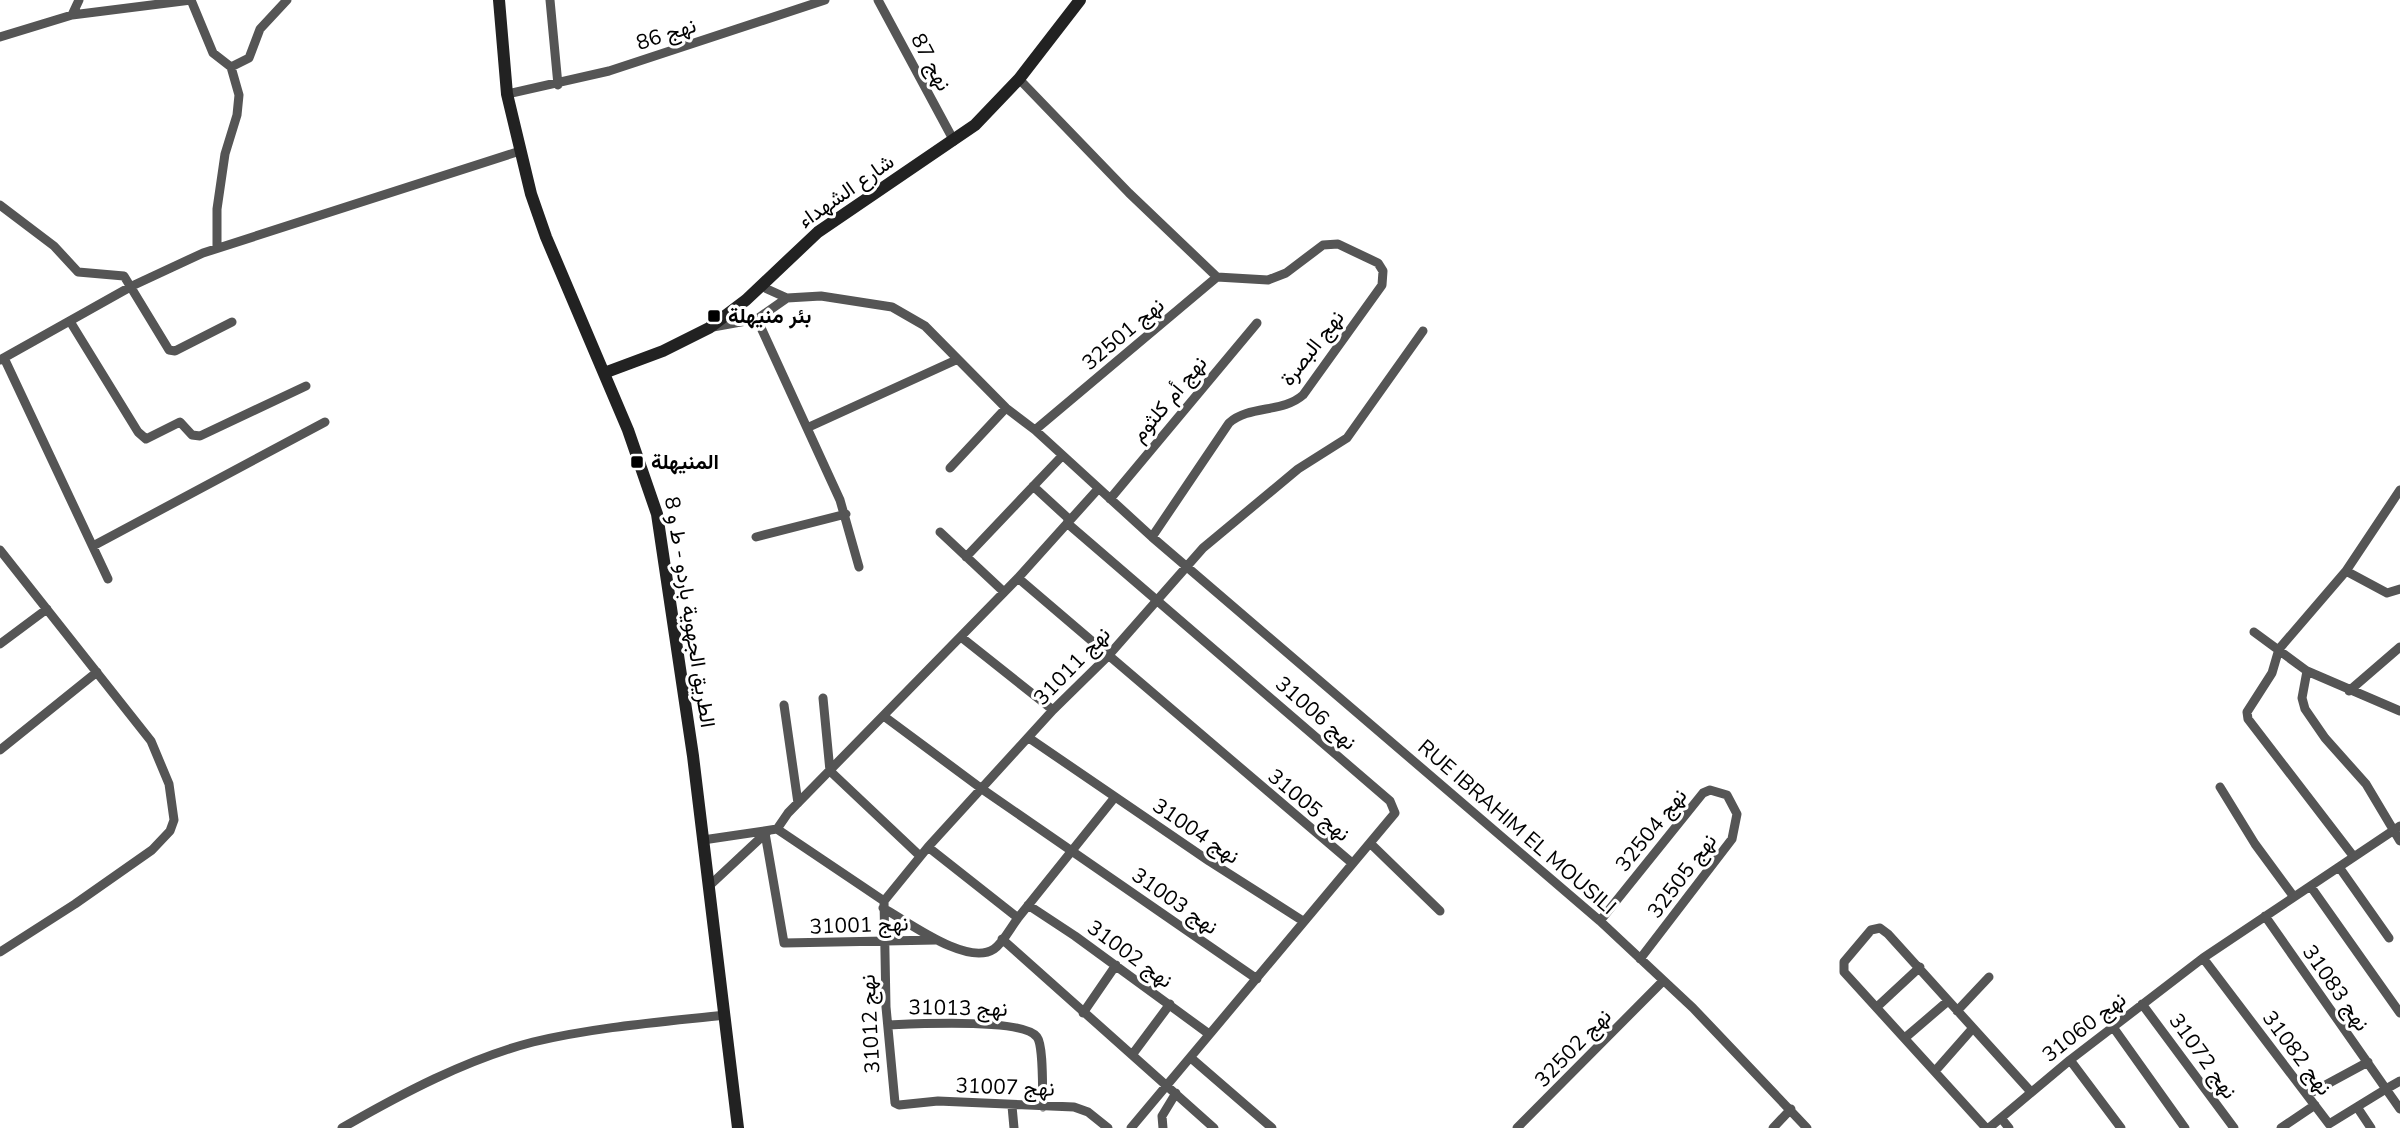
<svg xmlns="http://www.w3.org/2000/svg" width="2400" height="1128" font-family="'Nunito Sans',Vazirmatn,sans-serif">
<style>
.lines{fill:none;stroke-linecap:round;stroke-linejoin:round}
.street{stroke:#555;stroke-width:9}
.secondary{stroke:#222;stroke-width:12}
.poi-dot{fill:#000;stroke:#fff;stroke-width:2.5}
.labels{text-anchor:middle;stroke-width:6;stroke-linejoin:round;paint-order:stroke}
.street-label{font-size:21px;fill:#000;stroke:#fff}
.poi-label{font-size:21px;font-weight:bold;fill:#000;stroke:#fff;text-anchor:start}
</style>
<rect width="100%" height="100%" fill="#fff"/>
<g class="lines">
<path class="street" d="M 191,0 L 213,53 L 231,67 L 239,95 L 237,115 L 225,154 L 217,209 L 217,248
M 550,0 L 558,85
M 878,0 L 954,141
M 72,15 L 79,0
M 0,37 L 72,15 L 191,0
M 231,67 L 249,58 L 260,29 L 287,0
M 1019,79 L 1129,193 L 1217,277 L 1268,280 L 1286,273 L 1323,245 L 1338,244 L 1378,263 L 1383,271 L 1382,285 L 1303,395 C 1283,413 1249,405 1229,423 L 1152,537
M 507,94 L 609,71 L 825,0
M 0,205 L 54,246 L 78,272 L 124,276 L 169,350 L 175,351 L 232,322
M 763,283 L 767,289 L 787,298 L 821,296 L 892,307 L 925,326 L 1006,408 L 1035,430 L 1152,537 L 1600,921 L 1693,1008 L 1807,1128
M 757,319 L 840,500 L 859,567
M 71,323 L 138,432 L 146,439 L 180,422 L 192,435 L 200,436 L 306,386
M 713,327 L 757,319 L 787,298
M 4,358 L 108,579
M 0,360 L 132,286 L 203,253 L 520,151
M 809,427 L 956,360
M 1035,430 L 1217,277
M 950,468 L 1006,408
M 1033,486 L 1070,520
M 1110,499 L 1257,323
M 1067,523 L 1390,801 L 1395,813 L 1131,1128
M 940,532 L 1004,592
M 756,537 L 846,514
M 93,546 L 325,422
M 0,550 L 151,741 L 169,784 L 174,820 L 170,831 L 152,850 L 75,904 L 0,952
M 966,557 L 1062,456
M 2346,571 L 2400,490
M 1018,578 L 1352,863
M 2254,632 L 2307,671 L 2400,711
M 961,637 L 1053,710
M 0,644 L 47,609
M 2307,671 L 2302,698 L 2305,709 L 2325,738 L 2366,784 L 2400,841
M 2349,691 L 2400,647
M 823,698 L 830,771 L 920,856
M 784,705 L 798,803
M 885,717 L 982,789 L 1257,979
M 1029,738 L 1209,861 L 1303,921
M 0,750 L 97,672
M 2220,787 L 2255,844 L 2294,897
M 777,829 L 788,813 L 1018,578 L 1098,489
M 765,833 L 784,943 L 936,940
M 703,840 L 777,829 L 884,901
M 1372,845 L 1440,911
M 2354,857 L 2248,719 L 2247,712 L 2272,673 L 2279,649 L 2346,571 L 2387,593 L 2400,589
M 2339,867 L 2389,938
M 708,887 L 768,831
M 2311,887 L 2400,1013
M 1028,905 L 1075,936 L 1209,1034
M 883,908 C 907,921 967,967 994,949 C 1003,943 1011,927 1018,918 L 928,847
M 1018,918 L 1115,797
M 1600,921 L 1703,793 L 1710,790 L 1727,795 L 1737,814 L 1732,839 L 1640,959
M 1002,939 L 1214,1128
M 2203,958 L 2329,1124 L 2386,1089 L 2265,916
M 2142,1004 L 2234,1128
M 1878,1006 L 1920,967
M 1957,1011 L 1989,977
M 1083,1013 L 1116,965
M 888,1025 C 913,1024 1023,1018 1037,1037 C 1044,1046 1042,1093 1043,1107
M 2113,1027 L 2185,1128
M 1906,1037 L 1948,1001
M 1132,1055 L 1170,1004
M 1191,1058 L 1272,1128
M 2070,1060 L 2121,1128
M 1936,1070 L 1973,1028
M 2400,1081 L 2386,1089 L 2400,1109
M 2307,1095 L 2368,1062
M 1012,1106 L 1014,1128
M 2357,1107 L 2371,1128
M 2001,1118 L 2009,1128
M 342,1128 C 401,1094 467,1059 533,1042 C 596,1027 661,1022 725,1015
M 1108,1128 L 1088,1112 L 1074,1107 L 938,1101 L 899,1105 L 895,1103 L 886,1007 L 884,901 L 928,847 L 1053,710 L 1108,656 L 1203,548 L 1298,469 L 1347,438 L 1423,331
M 1163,1128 L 1162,1116 L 1176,1093
M 1517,1128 L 1663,981
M 1773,1128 L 1791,1109
M 1986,1128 L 1844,972 L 1844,962 L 1871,930 L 1880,928 L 1888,934 L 2031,1092
M 1989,1128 L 2070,1060 L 2203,958 L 2400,826
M 2281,1128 L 2315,1105"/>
<path class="secondary" d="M 499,0 L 507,94 L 531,194 L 546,237 L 628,430 L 657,514 L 693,756 L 738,1128
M 604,373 L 663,351 L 709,328 L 746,300 L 818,232 L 975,125 L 1019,79 L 1080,0"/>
</g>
<g class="poi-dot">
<rect x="707" y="309" width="14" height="14" rx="3.5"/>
<rect x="630" y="455" width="14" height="14" rx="3.5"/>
</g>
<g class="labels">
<g class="street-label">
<text transform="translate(666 34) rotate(-18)" y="7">نهج 86</text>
<text transform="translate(931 62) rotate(62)" y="7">نهج 87</text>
<text transform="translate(846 191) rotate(-35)" y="7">شارع الشهداء</text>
<text transform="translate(1123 334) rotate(-40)" y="7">نهج 32501</text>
<text transform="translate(1312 348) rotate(-52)" y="7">نهج البصرة</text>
<text transform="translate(1169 399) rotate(-50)" y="7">نهج أم كلثوم</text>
<text transform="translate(690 612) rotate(81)" y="7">الطريق الجهوية باردو - ط و 8</text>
<text transform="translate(1072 666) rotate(-46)" y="7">نهج 31011</text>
<text transform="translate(1316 713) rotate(41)" y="7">نهج 31006</text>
<text transform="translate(1309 805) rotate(40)" y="7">نهج 31005</text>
<text transform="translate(1517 827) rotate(41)" y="7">RUE IBRAHIM EL MOUSILI</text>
<text transform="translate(1651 830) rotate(-51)" y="7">نهج 32504</text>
<text transform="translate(1196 831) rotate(34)" y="7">نهج 31004</text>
<text transform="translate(1682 876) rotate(-53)" y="7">نهج 32505</text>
<text transform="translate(1175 901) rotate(35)" y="7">نهج 31003</text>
<text transform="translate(859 925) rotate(-2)" y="7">نهج 31001</text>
<text transform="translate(1130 954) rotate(36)" y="7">نهج 31002</text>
<text transform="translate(2336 988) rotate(55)" y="7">نهج 31083</text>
<text transform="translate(958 1008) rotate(1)" y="7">نهج 31013</text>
<text transform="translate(870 1024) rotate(-93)" y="7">نهج 31012</text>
<text transform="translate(2084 1027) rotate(-38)" y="7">نهج 31060</text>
<text transform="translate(1573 1048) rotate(-46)" y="7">نهج 32502</text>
<text transform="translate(2297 1053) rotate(53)" y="7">نهج 31082</text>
<text transform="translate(2203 1056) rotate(54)" y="7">نهج 31072</text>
<text transform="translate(1005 1087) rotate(2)" y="7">نهج 31007</text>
</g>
<g class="poi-label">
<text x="728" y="323">بئر منيهلة</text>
<text x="651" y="469">المنيهلة</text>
</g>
</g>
</svg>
